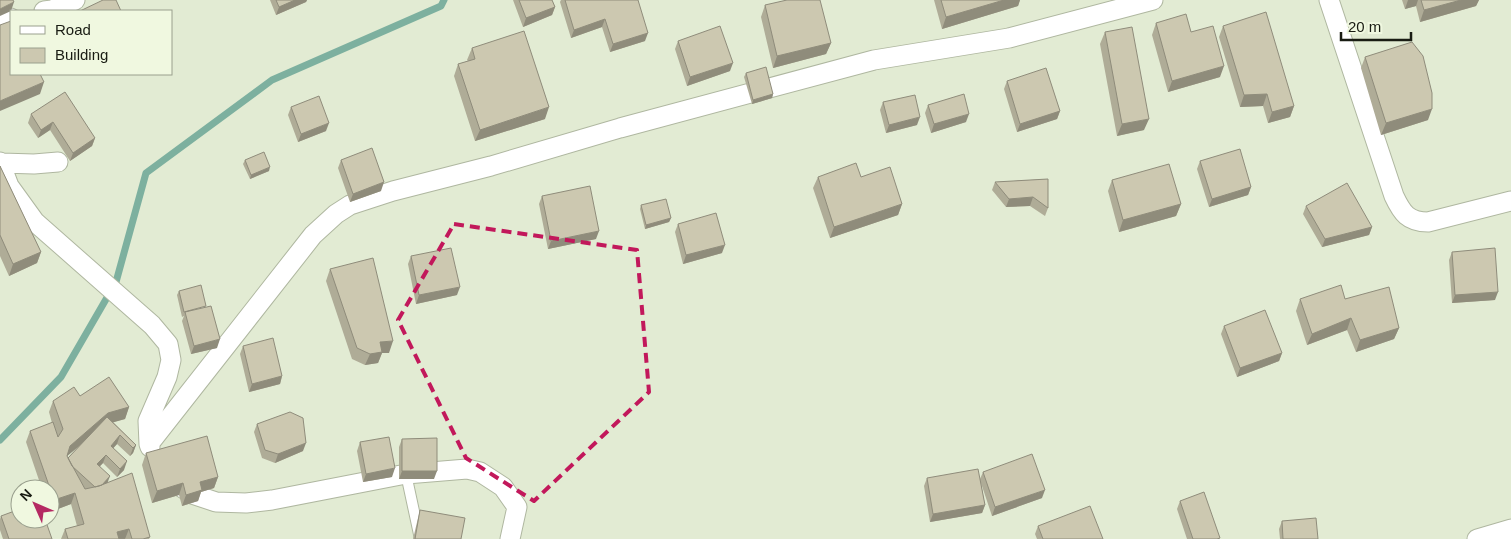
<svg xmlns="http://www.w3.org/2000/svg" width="1511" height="539" font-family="Helvetica,sans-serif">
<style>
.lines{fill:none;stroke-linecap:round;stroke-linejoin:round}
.stream{stroke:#7db09f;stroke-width:7}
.service-casing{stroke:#afb7a0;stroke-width:12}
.minor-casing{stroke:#afb7a0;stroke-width:21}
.service{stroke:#fff;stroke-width:10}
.minor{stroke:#fff;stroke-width:19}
.wall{fill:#afac97;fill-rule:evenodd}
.shaded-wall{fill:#8f8c7b}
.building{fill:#ccc8b0;stroke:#8f8c7b}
.marked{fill:none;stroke:#c2185b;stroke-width:4;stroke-dasharray:10 6;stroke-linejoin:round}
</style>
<rect width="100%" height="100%" fill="#e2ebd3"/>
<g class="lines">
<path class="stream" d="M 0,440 L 61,377 L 116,282 L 146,173 L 272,80 L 441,6 L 444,0"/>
<g class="service-casing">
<path id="service" d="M 406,474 L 420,539"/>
</g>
<g class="minor-casing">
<path id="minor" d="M 1329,0 L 1394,196 C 1402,213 1408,222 1428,222 L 1511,201
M 44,11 L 52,10 L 75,0
M 0,24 L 11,18
M 0,162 L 9,186 L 35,222 L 152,325 L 168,344 L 171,360 L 167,377 L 148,421 L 149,444 L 150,447
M 1,163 L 34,164 L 58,162
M 149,444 L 313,235 L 336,214 L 350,205 L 393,191 L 491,166 L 620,128 L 874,60 L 1009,38 L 1153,0
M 178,485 L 192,494 L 216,502 L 246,503 L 272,500 L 406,474 L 467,469 L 480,472 L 503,487 L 517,507 L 510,539
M 1477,539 L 1511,529"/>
</g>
<use href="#service" class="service"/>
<use href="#minor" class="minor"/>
</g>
<path class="wall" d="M 270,0 L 307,0 L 306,2 L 276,15 Z
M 513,0 L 552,0 L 555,7 L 552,15 L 523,27 Z
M 561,0 L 638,0 L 645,41 L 610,52 L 602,27 L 571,38 L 560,2 Z
M 934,0 L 1020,0 L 1018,6 L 942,29 Z
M 1402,0 L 1479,0 L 1476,6 L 1420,22 L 1416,6 L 1405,9 Z
M 765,5 L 831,43 L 826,54 L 773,68 L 761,17 Z
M 1156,23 L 1191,32 L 1220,77 L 1168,92 L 1152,35 Z
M 1223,26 L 1294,106 L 1290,117 L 1268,123 L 1263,106 L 1240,107 L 1219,37 Z
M 1105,32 L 1144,130 L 1117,136 L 1100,44 Z
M 678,41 L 730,71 L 687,86 L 675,49 Z
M 472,48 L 545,119 L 475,141 L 454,76 L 458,64 L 468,61 L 467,60 Z
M 1365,57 L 1428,120 L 1381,135 L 1361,68 Z
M 746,73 L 773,94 L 772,98 L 752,104 L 744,77 Z
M 1007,81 L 1060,111 L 1057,119 L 1017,132 L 1004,89 Z
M 883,102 L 917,125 L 886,133 L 880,110 Z
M 928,105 L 966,122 L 931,133 L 925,113 Z
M 291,107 L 326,131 L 298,142 L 288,115 Z
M 31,114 L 95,138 L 92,146 L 70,161 L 50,130 L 38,138 L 28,123 Z
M 245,160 L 269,171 L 250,179 L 243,164 Z
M 341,160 L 381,191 L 350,202 L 338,168 Z
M 1200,161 L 1251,187 L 1248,195 L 1209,207 L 1197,169 Z
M 0,166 L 41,252 L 37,263 L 9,276 L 0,256 Z
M 818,177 L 861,177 L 902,204 L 898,215 L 830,238 L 813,188 Z
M 1048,179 L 1048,208 L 1045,216 L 1030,206 L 1006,207 L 992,190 L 995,182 Z
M 1112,180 L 1181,204 L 1176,216 L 1119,232 L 1108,191 Z
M 542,196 L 596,239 L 548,249 L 539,204 Z
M 641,205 L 671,218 L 669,222 L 645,229 L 640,209 Z
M 1306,206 L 1372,227 L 1369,235 L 1322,247 L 1303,214 Z
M 678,224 L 722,253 L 683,264 L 675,232 Z
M 1452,252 L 1495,300 L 1452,303 L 1449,260 Z
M 411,256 L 457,295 L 416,304 L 408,264 Z
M 330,269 L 389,353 L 382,353 L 378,363 L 365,365 L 352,359 L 326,281 Z
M 179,291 L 217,348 L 191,354 L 182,321 L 184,316 L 182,317 L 177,295 Z
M 1300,299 L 1345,299 L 1399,328 L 1394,339 L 1356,352 L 1347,330 L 1307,345 L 1296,311 Z
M 1224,326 L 1282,353 L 1279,361 L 1237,377 L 1221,334 Z
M 243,346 L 282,376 L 280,384 L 249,392 L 240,354 Z
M 80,396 L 129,407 L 125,419 L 113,422 L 136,445 L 133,453 L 130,456 L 117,444 L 113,448 L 124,470 L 117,477 L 103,463 L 100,466 L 108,483 L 150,537 L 149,539 L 61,539 L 65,529 L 77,526 L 71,504 L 50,512 L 50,489 L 42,489 L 26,442 L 30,431 L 52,423 L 49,412 L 53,401 ZM 78,447 L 68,458 L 67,456 Z
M 257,424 L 303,451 L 275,463 L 262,458 L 254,432 Z
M 402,439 L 434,479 L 399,479 L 399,447 Z
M 360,442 L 392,477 L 363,482 L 357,451 Z
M 146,453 L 218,477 L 214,488 L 201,492 L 198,501 L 182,506 L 179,495 L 152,503 L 142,465 Z
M 983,472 L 1042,498 L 992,516 L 981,483 L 985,505 L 982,513 L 930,522 L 924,486 L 927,478 L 980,479 Z
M 1180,501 L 1220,539 L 1187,539 L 1177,509 Z
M 420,510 L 461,539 L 413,539 L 418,518 Z
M 1,516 L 52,539 L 3,539 L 0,530 L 0,519 Z
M 1282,521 L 1318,539 L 1280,539 L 1279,529 Z
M 1038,526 L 1103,539 L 1037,539 L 1035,534 Z"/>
<path class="shaded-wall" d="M 295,0 L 307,0 L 306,2 L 276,15 L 279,7 Z
M 1004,0 L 1020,0 L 1018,6 L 942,29 L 946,17 Z
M 1408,0 L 1418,0 L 1416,6 L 1405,9 Z
M 1461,0 L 1479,0 L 1476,6 L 1420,22 L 1424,10 Z
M 14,2 L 11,11 L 0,16 L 0,9 Z
M 555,7 L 552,15 L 523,27 L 526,18 Z
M 605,19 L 602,27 L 571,38 L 574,30 Z
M 648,33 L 645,41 L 610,52 L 613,44 Z
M 831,43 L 826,54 L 773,68 L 777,56 Z
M 733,63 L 730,71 L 687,86 L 690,77 Z
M 1224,66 L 1220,77 L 1168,92 L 1172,81 Z
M 44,82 L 40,94 L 0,111 L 0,101 Z
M 773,94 L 772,98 L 752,104 L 753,100 Z
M 1267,94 L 1263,106 L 1240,107 L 1244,95 Z
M 1294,106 L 1290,117 L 1268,123 L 1272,112 Z
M 549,107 L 545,119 L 475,141 L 480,130 Z
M 1432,109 L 1428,120 L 1381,135 L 1386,123 Z
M 1060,111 L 1057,119 L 1017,132 L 1020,124 Z
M 969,114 L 966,122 L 931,133 L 934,124 Z
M 920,117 L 917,125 L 886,133 L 889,125 Z
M 1149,119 L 1144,130 L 1117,136 L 1122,124 Z
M 53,122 L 50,130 L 38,138 L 41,130 Z
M 329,123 L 326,131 L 298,142 L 301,134 Z
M 95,138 L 92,146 L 70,161 L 73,153 Z
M 270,167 L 269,171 L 250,179 L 251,175 Z
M 384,182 L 381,191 L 350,202 L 353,194 Z
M 1251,187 L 1248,195 L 1209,207 L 1212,199 Z
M 1033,197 L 1030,206 L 1006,207 L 1009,199 Z
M 902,204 L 898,215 L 830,238 L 834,227 Z
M 1181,204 L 1176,216 L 1119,232 L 1123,220 Z
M 671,218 L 669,222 L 645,229 L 646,225 Z
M 1372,227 L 1369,235 L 1322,247 L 1325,239 Z
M 599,231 L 596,239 L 548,249 L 551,241 Z
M 725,245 L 722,253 L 683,264 L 686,255 Z
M 41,252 L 37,263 L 9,276 L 13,264 Z
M 460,287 L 457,295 L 416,304 L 419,295 Z
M 1498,292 L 1495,300 L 1452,303 L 1455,295 Z
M 1351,318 L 1347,330 L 1307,345 L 1312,334 Z
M 1399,328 L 1394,339 L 1356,352 L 1360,340 Z
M 220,339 L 217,348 L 191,354 L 194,346 Z
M 393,341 L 389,353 L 382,353 L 378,363 L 365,365 L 370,354 L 380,342 Z
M 1282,353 L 1279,361 L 1237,377 L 1240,368 Z
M 282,376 L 280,384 L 249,392 L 252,384 Z
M 129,407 L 125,419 L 104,425 L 66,457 L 70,446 L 108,413 Z
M 120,435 L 117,444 L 108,454 L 111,446 Z
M 306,443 L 303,451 L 275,463 L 278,454 Z
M 136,445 L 133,453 L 130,456 L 133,448 Z
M 106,455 L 103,463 L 94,472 L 97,464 Z
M 127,461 L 124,470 L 117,477 L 120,469 Z
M 395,468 L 392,477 L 363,482 L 366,474 Z
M 402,471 L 437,471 L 434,479 L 399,479 Z
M 110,476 L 107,484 L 97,490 Z
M 218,477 L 214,488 L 201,492 L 198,501 L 182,506 L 186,495 L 200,482 Z
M 183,483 L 179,495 L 152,503 L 157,491 Z
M 1045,490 L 1042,498 L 992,516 L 995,507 Z
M 75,493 L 71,504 L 50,512 L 54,500 Z
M 985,505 L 982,513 L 930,522 L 933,514 Z
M 129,529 L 125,539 L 115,539 L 117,532 Z"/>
<path class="building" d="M 0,0 L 13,0 L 14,2 L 0,9 Z
M 103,0 L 116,0 L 121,11 L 80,11 Z
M 276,0 L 295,0 L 279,7 Z
M 519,0 L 552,0 L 555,7 L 526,18 Z
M 565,0 L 638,0 L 648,33 L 613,44 L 605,19 L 574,30 Z
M 787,0 L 820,0 L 831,43 L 777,56 L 765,5 Z
M 941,0 L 1004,0 L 946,17 Z
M 1421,0 L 1461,0 L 1424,10 Z
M 1266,12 L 1294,106 L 1272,112 L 1267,94 L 1244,95 L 1223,26 Z
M 1186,14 L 1191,32 L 1213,26 L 1224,66 L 1172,81 L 1156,23 Z
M 11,21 L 11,74 L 40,74 L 44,82 L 0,101 L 0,25 Z
M 720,26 L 733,63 L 690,77 L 678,41 Z
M 1132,27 L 1149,119 L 1122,124 L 1105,32 Z
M 524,31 L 549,107 L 480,130 L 458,64 L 475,59 L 472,48 Z
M 1412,42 L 1423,56 L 1432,93 L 1432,109 L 1386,123 L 1365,57 Z
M 766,67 L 773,94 L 753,100 L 746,73 Z
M 1046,68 L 1060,111 L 1020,124 L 1007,81 Z
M 65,92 L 95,138 L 73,153 L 53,122 L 41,130 L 31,114 Z
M 964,94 L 969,114 L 934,124 L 928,105 Z
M 915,95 L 920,117 L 889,125 L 883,102 Z
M 319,96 L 329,123 L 301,134 L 291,107 Z
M 372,148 L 384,182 L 353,194 L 341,160 Z
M 1240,149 L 1251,187 L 1212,199 L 1200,161 Z
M 264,152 L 270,167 L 251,175 L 245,160 Z
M 856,163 L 861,177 L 890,167 L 902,204 L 834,227 L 818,177 Z
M 1169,164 L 1181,204 L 1123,220 L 1112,180 Z
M 0,166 L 41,252 L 13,264 L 0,235 Z
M 1048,179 L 1048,208 L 1033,197 L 1009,199 L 995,182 Z
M 1347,183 L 1372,227 L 1325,239 L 1306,206 Z
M 590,186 L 599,231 L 551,241 L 542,196 Z
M 666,199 L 671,218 L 646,225 L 641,205 Z
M 716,213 L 725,245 L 686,255 L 678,224 Z
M 451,248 L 460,287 L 419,295 L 411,256 Z
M 1495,248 L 1498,292 L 1455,295 L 1452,252 Z
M 373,258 L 393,341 L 380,342 L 382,352 L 370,354 L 357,348 L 330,269 Z
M 201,285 L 206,306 L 184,312 L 179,291 Z
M 1341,285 L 1345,299 L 1389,287 L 1399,328 L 1360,340 L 1351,318 L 1312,334 L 1300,299 Z
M 211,306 L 220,339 L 194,346 L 185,312 Z
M 1265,310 L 1282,353 L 1240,368 L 1224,326 Z
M 273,338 L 282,376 L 252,384 L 243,346 Z
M 109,377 L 129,407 L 108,413 L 70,446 L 67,456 L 85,489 L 99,486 L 132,473 L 150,537 L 143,539 L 132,539 L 129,529 L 117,532 L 119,539 L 68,539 L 65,529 L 84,524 L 75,493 L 54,500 L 30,431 L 53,422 L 58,437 L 63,429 L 53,401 L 74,387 L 80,396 Z
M 290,412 L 303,418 L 306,443 L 278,454 L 265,450 L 257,424 Z
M 107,417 L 136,445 L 133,448 L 120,435 L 111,446 L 127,461 L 120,469 L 106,455 L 97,464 L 110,476 L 102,485 L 95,487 L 72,466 L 68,458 Z
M 207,436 L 218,477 L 200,482 L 202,490 L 186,495 L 183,483 L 157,491 L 146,453 Z
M 389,437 L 395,468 L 366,474 L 360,442 Z
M 437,438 L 437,471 L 402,471 L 402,439 Z
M 1032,454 L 1045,490 L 995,507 L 983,472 Z
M 978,469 L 985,505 L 933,514 L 927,478 Z
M 1204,492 L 1220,538 L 1217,539 L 1193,539 L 1180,501 Z
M 1090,506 L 1103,539 L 1043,539 L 1038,526 Z
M 20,509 L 20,519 L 45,519 L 52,539 L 9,539 L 1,516 Z
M 420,510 L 465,518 L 461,539 L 415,539 Z
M 1316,518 L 1318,539 L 1283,539 L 1282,521 Z"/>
<path class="marked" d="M 454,224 L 637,250 L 649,392 L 534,501 L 466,458 L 398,320 Z"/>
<rect x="10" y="10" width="162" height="65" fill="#f0f8e0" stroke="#9aa08e"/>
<rect x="20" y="26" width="25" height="8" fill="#ffffff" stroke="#9aa08e"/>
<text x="55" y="35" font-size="15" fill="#191c13">Road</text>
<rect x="20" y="48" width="25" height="15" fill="#ccc8b0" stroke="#9aa08e"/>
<text x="55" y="60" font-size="15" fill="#191c13">Building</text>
<g transform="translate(35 504) rotate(315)"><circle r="24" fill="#f0f8e0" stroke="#9aa08e"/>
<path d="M0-4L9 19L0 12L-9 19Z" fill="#b52962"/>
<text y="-8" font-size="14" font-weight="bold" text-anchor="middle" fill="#191c13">N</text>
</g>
<path d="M1341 32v8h70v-8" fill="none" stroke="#191c13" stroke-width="2.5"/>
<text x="1348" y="32" font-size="15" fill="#191c13" stroke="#f0f8e0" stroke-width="4" paint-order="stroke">20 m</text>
</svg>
